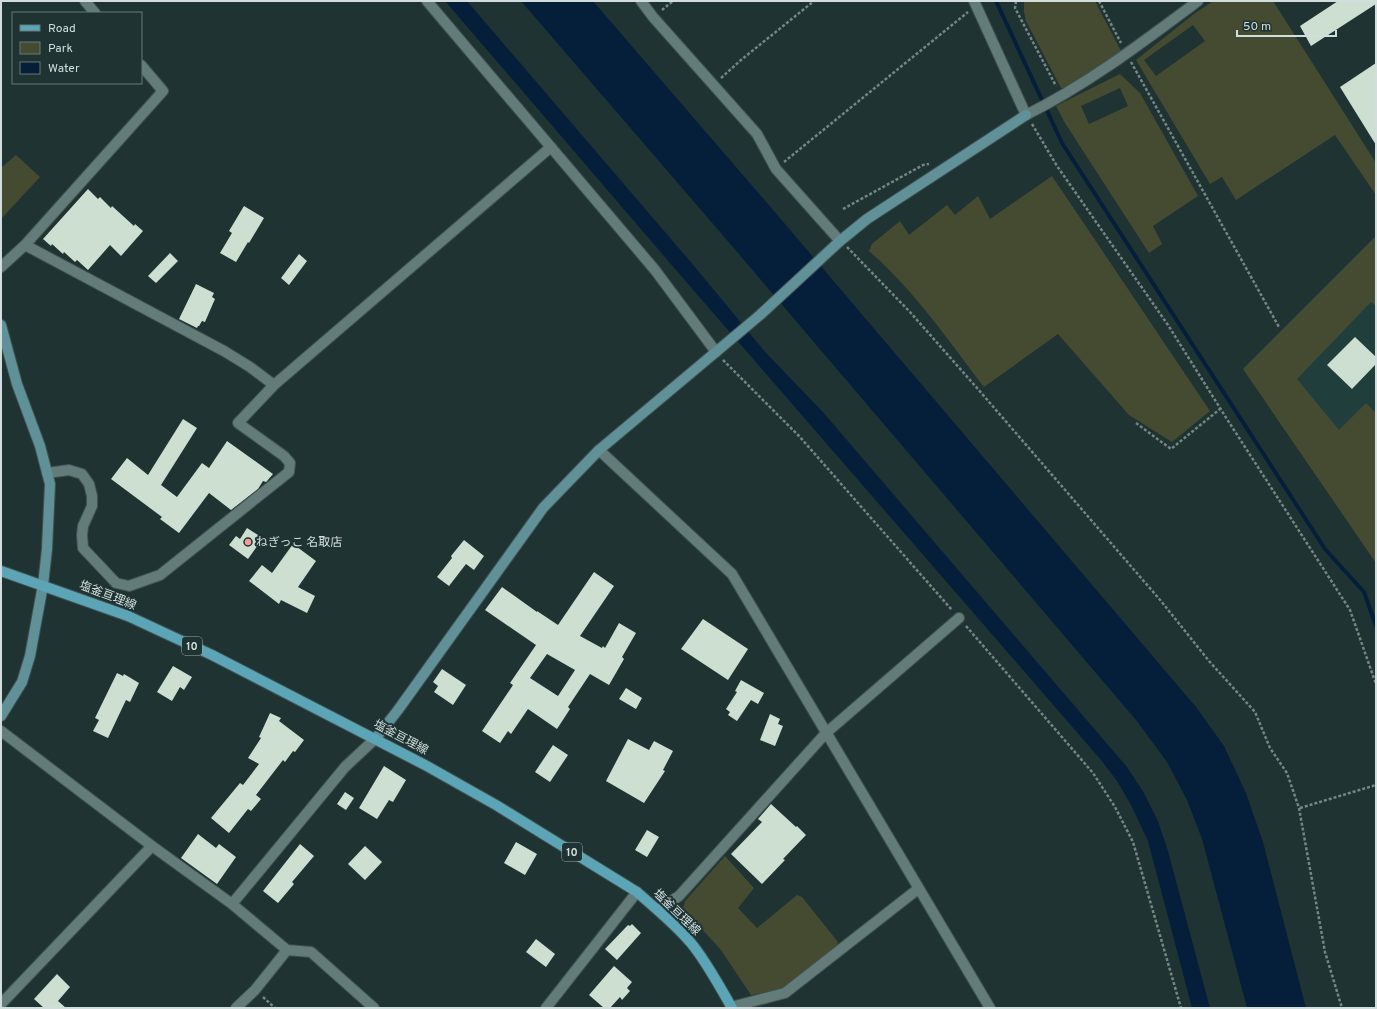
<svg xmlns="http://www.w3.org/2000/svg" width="1377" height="1009" font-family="Overpass,'Noto Sans JP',sans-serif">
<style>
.built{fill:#203f3c}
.green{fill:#444b31;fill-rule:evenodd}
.water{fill:#051f3b}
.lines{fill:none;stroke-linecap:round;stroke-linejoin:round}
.stream{stroke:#051f3b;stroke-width:4}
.building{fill:#ccdfd1;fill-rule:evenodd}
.street-casing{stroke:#405251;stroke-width:12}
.secondary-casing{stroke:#405251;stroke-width:12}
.primary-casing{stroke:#405251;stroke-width:12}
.path{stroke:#758684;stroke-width:2.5;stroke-dasharray:3 2;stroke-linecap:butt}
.street{stroke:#647c79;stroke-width:10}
.secondary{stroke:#609098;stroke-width:10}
.primary{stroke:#5ba5b6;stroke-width:10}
.poi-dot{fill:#f59b98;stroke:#1f3432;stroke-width:1.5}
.labels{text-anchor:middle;stroke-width:4;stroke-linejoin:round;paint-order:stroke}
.shield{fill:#1f3432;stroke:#9cabaa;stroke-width:1}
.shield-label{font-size:11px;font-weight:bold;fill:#d2dedd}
.poi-label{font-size:12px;fill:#d2dedd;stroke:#1f3432;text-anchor:start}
.street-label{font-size:12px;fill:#d2dedd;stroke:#1f3432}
</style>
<rect width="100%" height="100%" fill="#1f3432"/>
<path class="built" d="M 1376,236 L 1376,563 L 1243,369 Z"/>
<path class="green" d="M 1024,1 L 1095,1 L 1121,51 L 1111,61 L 1065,88 L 1061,88 L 1026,21 L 1024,12 Z
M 1213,1 L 1273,1 L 1376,163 L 1376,195 L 1335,135 L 1236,200 L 1222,177 L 1210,184 L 1136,60 L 1194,14 ZM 1193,25 L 1205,41 L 1156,76 L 1144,60 Z
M 1120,74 L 1140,93 L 1198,196 L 1153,226 L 1162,244 L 1149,253 L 1065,123 L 1056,106 ZM 1120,88 L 1128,106 L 1089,124 L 1081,106 Z
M 16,155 L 40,177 L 1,219 L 1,168 Z
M 1052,176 L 1210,411 L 1172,442 L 1129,415 L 1058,334 L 984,387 C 948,340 914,290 869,251 L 872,244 L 900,221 L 909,235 L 947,205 L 955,215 L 978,196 L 990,219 Z
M 1376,236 L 1376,306 L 1371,302 L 1297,379 L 1339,430 L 1366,403 L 1376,413 L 1376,563 L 1243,369 Z
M 725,856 L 754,888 L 738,908 L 757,928 L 797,895 L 802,897 L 838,942 L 835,950 L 792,984 L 781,989 L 751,995 L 721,950 L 683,908 L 685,901 Z"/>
<path class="water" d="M 445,1 L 467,1 L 695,267 L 766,353 L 822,411 L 1127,767 L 1144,793 L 1158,821 L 1168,851 L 1210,1008 L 1192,1008 L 1148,841 L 1131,805 L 1117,781 L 1101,760 L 682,277 Z
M 521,1 L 593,1 L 774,211 L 1196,707 L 1224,746 L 1246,793 L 1263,842 L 1306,1008 L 1247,1008 L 1202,839 L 1187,800 L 1167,762 L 1136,720 L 732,246 Z"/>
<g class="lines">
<path class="stream" d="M 996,1 L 1062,143 L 1325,549 L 1364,592 L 1376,626"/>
</g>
<path class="building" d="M 1338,1 L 1376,1 L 1376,4 L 1311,46 L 1300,26 Z
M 1376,63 L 1376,145 L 1340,87 Z
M 88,189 L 98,199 L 100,197 L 111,208 L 112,206 L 134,226 L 135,224 L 143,231 L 121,256 L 110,245 L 88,270 L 77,260 L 75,262 L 64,252 L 63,254 L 52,244 L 51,246 L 43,239 Z
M 244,206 L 264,218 L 249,243 L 248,242 L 236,262 L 220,253 L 232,233 L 229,231 Z
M 170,253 L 178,261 L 156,283 L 148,276 Z
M 299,254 L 307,261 L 289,285 L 281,278 Z
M 196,284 L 214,293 L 212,297 L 215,299 L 205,322 L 202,321 L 199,326 L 198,326 L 197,328 L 179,319 Z
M 1355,337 L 1376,357 L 1376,364 L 1352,389 L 1327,365 Z
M 183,419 L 197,428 L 161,485 L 177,497 L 202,463 L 209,468 L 227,441 L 273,474 L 267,481 L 266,482 L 263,481 L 258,489 L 231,510 L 209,493 L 179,533 L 160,519 L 162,517 L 111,479 L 127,458 L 148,475 Z
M 247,528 L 263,538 L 248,559 L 229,545 L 236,536 L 240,539 Z
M 464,540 L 484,556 L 474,570 L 466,564 L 449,586 L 437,577 L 452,558 L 451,556 Z
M 293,544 L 316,561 L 298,587 L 315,596 L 307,613 L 281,600 L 279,604 L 249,581 L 262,565 L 272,573 Z
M 594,572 L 614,586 L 580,636 L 602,648 L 603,646 L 605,648 L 619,623 L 636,633 L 622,657 L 624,659 L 609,685 L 590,674 L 568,707 L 570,709 L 557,729 L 528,709 L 511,734 L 508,731 L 500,743 L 482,731 L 513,685 L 510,683 L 536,645 L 485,610 L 502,587 L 537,612 L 537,611 L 558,625 ZM 547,654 L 575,670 L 558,696 L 530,678 Z
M 703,619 L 748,649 L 728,680 L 681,649 Z
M 173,666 L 192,677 L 184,690 L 180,687 L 172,701 L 157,692 Z
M 442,669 L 466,685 L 453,705 L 434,692 L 438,686 L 433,682 Z
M 117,673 L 123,676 L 124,674 L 139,683 L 130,702 L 126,700 L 108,738 L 93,731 L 99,720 L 95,718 Z
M 741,680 L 764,693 L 758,704 L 751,700 L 737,721 L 728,715 L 730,712 L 726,709 L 737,692 L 735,691 Z
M 626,688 L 642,698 L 636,709 L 619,699 Z
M 270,713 L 281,718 L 279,721 L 304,740 L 295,752 L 293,751 L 285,762 L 283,760 L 256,795 L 261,799 L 251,811 L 248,809 L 229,833 L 211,818 L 240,783 L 243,785 L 259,764 L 248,758 L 261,738 L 259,737 Z
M 770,714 L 780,719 L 778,724 L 783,726 L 775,746 L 760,740 Z
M 628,739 L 649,750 L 654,741 L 673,751 L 663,770 L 665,771 L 644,803 L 606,781 Z
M 553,745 L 568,755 L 550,782 L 535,772 Z
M 384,766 L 406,780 L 393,802 L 389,800 L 377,819 L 359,808 Z
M 345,792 L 354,798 L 346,810 L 337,804 Z
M 771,804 L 796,827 L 797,826 L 806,835 L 783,859 L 785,860 L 762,884 L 731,854 L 762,822 L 758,819 Z
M 647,830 L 659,837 L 647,857 L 635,850 Z
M 198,834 L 216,848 L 219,844 L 236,857 L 217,884 L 181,858 Z
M 516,842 L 537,854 L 525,875 L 504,863 Z
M 300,844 L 314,856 L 292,882 L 294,884 L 278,903 L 263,891 Z
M 365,846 L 382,862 L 365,880 L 348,864 Z
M 632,924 L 641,933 L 617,960 L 605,949 L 628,925 L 630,926 Z
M 536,939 L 555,954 L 546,967 L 526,952 Z
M 614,966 L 632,982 L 627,988 L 630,991 L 622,1000 L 620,997 L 610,1008 L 604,1008 L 589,995 Z
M 57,974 L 70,987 L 58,1001 L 66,1008 L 44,1008 L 34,999 Z"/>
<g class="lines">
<g class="street-casing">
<path id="street" d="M 85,1 L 95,13
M 427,1 L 655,270 L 716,352
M 641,1 L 653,17 L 757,134 L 776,169 L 840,241
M 974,1 L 1026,115 C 1088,84 1143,42 1198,1
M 25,245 L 224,351 L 250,367 L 274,385
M 1,267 L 25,245 L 163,91 L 141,65
M 599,450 L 732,574 L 990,1008
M 47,473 L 69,470 L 82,474 L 89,484 L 92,496 L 92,506 L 83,526 L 82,535 L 83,548 L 116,583 L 129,586 L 160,575 L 289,472 L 290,463 L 284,456 L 238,423 L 274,385 L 551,147
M 1,731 L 152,846 L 232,904 L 287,950 L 255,990 L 236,1008
M 232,904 L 345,767 L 376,738
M 658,910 L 679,896 L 826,733 L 959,618
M 287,950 L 311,952 L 374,1008
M 1,1004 L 152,846
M 731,1007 L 785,993 L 918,889
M 546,1008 L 637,892"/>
</g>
<g class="secondary-casing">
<path id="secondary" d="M 1,325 L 17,384 L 40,446 L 50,484 L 47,549 L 43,585 L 30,656 L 22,682 L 1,716
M 376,738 L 398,710 L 543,508 L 599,450 L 760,315 L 840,241 L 867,219 L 1026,115"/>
</g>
<g class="primary-casing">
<path id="primary" d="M 1,571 L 128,616 L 212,655 L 425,765 L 496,805 L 637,892 C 655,908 675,924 691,943 C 706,961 720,987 732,1008"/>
</g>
<path class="path" d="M 1016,1 L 1015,8 L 1056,86
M 1099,1 L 1121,43
M 662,10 L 673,1
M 1131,62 L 1279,327
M 721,78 L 741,60 L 814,1
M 1032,124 L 1057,166 L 1168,325 L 1225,416 L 1350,610 L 1376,684
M 784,162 L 968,12
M 843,209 L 923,165 L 929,164
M 847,247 L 910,312 L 977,388 L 1161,601 L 1209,661 L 1255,712 L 1270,748 L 1287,773 L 1299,808 L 1325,952 L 1342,1008
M 723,360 L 799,436 L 952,610
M 1136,423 L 1171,449 L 1220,409
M 966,626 L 1093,773 L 1115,807 L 1133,842 L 1181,1008
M 1300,808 L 1376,785
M 263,997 L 275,1008"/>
<use href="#street" class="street"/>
<use href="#secondary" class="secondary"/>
<use href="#primary" class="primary"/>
</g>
<circle class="poi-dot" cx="248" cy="542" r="4"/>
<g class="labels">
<g class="shield">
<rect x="182" y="637" width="20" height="18" rx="3"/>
<rect x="562" y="843" width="20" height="18" rx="3"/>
</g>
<g class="shield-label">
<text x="192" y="650">10</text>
<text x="572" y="856">10</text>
</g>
<g class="poi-label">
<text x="256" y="546">ねぎっこ 名取店</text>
</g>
<g class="street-label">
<text transform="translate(108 595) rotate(21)" y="4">塩釜亘理線</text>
<text transform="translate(401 737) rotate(28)" y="4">塩釜亘理線</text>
<text transform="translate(677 912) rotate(44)" y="4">塩釜亘理線</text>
</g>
</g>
<rect width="1377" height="1009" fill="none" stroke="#d2dedd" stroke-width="4"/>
<rect x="12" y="12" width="130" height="72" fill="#1f3432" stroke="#677876"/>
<rect x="20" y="25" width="20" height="6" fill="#5ba5b6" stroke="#677876"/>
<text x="48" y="32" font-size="12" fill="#d2dedd">Road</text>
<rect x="20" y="42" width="20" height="12" fill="#444b31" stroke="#677876"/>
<text x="48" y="52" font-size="12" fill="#d2dedd">Park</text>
<rect x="20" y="62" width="20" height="12" fill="#051f3b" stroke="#677876"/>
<text x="48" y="72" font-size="12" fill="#d2dedd">Water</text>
<path d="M1237 30v6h99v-6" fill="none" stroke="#d2dedd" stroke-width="2"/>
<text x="1243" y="30" font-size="12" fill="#d2dedd" stroke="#1f3432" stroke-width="3" paint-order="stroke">50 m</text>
</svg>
